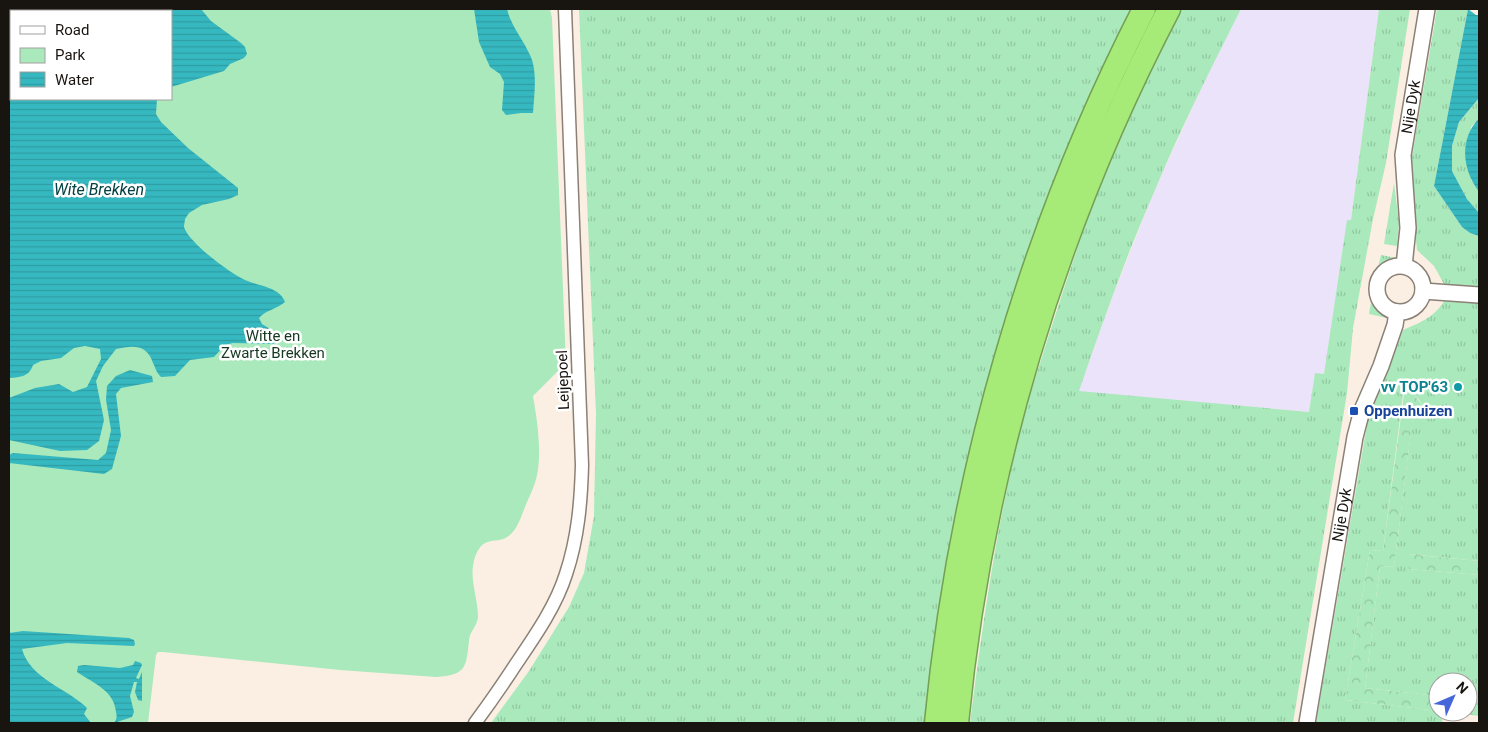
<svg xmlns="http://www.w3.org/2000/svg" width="1488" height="732" font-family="Roboto,sans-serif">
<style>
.industrial{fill:#eae3f9}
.grass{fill:url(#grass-tufts)}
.forest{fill:url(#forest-crowns)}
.park{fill:#a9e9bb;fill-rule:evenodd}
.water{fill:url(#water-rules)}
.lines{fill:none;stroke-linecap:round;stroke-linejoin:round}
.minor-casing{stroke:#8a8075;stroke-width:15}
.tertiary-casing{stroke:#8a8075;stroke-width:18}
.motorway-casing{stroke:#749f54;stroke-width:25}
.minor{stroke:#fff;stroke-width:12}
.tertiary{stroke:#fff;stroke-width:15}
.motorway{stroke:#a6ea78;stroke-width:22}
.culture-dot{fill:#0f9aa8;stroke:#fff;stroke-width:2}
.transit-dot{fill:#1a4fb4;stroke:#fff;stroke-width:2}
.labels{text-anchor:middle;stroke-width:5;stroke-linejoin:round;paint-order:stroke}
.street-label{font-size:15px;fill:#181410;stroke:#fff}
.park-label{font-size:15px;fill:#163721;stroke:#fff}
.culture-label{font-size:15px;font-weight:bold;fill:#0d838f;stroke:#fff;text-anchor:end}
.transit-label{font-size:15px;font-weight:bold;fill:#164399;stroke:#fff;text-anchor:start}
.water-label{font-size:16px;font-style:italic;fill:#044043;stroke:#fff}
</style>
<defs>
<pattern id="grass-tufts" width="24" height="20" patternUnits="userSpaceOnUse" patternTransform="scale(1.25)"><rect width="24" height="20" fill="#a9e9bb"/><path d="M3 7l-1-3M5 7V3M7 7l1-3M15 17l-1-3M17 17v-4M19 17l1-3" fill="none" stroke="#91c7a0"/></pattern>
<pattern id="forest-crowns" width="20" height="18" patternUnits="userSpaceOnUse" patternTransform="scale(1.25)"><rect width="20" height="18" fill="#a9e9bb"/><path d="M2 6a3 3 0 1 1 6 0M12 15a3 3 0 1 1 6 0" fill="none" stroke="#91c7a0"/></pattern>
<pattern id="water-rules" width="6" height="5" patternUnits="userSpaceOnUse" patternTransform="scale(1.25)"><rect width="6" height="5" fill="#36b8c0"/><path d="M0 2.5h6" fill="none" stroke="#2f9da4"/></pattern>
</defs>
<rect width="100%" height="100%" fill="#fbefe3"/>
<path class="industrial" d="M 1241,9 L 1379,9 L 1351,220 L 1348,220 L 1324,374 L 1315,373 L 1309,412 L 1078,392 L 1112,298 L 1155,189 L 1207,76 Z"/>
<path class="grass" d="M 579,9 L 1130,9 L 1099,74 L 1057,171 L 1027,259 L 926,723 L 491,723 L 529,671 L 569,607 L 584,573 L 594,516 L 596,414 Z
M 1182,9 L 1241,9 C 1211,68 1181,128 1155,190 C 1126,256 1102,324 1079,391 L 1309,412 L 1315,373 L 1324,374 L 1347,220 L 1351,220 L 1379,9 L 1410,9 L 1386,163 L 1373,219 L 1353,328 L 1347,393 L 1293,723 L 970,723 C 982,629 995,536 1017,443 C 1025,408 1037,373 1048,338 C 1066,283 1083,227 1105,173 C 1128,117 1155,63 1182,9 Z
M 1437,9 L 1468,9 L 1434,186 L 1462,227 L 1470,233 L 1479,236 L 1479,288 L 1444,284 L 1434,266 L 1417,250 L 1412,201 L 1412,157 Z
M 1479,98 L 1479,118 L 1471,127 L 1471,180 L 1479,192 L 1479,213 L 1467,199 L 1452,171 L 1452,146 L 1459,122 Z
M 1394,183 L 1399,223 L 1397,246 L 1384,244 Z
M 1381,255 L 1397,258 L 1383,268 L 1375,279 Z
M 1373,291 L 1377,303 L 1387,318 L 1369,314 Z
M 1446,298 L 1479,301 L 1479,561 L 1409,554 L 1409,569 L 1479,575 L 1479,700 L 1468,699 L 1468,682 L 1438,682 L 1438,696 L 1365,688 L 1380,566 L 1394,567 L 1414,408 L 1426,410 C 1420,401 1415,391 1403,395 L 1383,551 L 1370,550 L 1345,700 L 1438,711 L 1443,712 L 1442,723 L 1316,723 L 1369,413 L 1376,388 L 1398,344 L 1403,330 C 1422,322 1436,316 1446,298 Z"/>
<path class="forest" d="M 1409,393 L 1413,394 L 1427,410 L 1414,409 L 1394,567 L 1380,566 L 1365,688 L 1438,696 L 1438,711 L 1345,700 L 1370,550 L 1383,551 L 1404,394 Z
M 1408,554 L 1479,561 L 1479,575 L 1409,569 Z
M 1468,699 L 1479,700 L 1479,716 L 1449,712 L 1468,712 Z"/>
<path class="park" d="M 9,9 L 550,9 L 552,18 L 566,363 L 533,396 C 537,419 542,452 537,475 C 535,486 529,497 525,507 C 521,517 518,527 511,534 C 497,547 484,532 475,557 C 468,578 478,596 478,617 C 477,627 469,632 469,641 C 466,668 466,675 436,677 L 340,670 L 163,652 L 158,652 L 156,655 L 148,723 L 9,723 ZM 11,11 L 171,11 L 171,99 L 11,99 Z"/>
<path class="water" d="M 9,9 L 201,9 L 211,21 L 241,43 L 245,47 L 247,54 L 244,58 L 230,64 L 224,71 L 171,87 L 171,11 L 11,11 L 11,99 L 157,99 L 156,114 L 161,122 L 188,148 L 238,188 L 238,195 L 229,199 L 202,205 L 189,213 L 185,219 C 185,221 184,224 184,227 C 189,243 230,273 245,280 C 258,286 280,287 285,302 C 277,309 266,310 259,318 L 262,324 L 278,334 L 278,341 L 273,344 L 233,343 L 225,345 L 214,357 L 190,360 L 175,376 L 161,377 C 156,372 156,369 153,363 C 147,344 133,345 116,349 L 103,366 L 96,381 L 104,420 L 99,441 L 87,450 L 60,451 L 9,440 L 9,398 L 35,388 L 59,384 L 73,392 L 87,387 L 101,359 L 100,349 L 85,346 L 74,348 L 61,358 L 41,361 L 33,365 C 29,377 20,377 9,378 Z
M 474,9 L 507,9 C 511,26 523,39 530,55 C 538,72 534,95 533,113 L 521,113 L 506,115 L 502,110 L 504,82 L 500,74 L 490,67 L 479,42 Z
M 1468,9 L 1476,15 L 1479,15 L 1479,98 L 1459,122 L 1452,146 L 1452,171 L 1467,199 L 1479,213 L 1479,236 L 1470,233 L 1462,227 L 1434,186 Z
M 1479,118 L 1479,192 C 1462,169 1459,140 1479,118 Z
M 130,370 L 152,376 L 153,382 L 121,388 L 116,394 L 121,436 L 112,469 L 104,474 L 9,463 L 9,455 L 13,453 L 98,460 L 106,453 L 111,430 L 106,400 L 107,386 L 116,376 Z
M 23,631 L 129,638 L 134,640 L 135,644 L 134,646 L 67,643 L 22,649 C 30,679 67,688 87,708 L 84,714 L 91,723 L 9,723 L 9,633 Z
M 135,661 L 141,663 L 142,665 L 136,678 L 139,679 L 142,672 L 142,701 L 138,700 L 135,692 L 137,682 L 134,682 L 130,696 L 134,712 L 132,717 L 114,723 C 117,719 117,717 116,712 C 114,690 93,683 77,672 L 78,666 L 84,665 L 120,668 L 133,665 Z"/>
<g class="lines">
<g class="minor-casing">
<path id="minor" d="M 475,723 C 489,704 503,684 516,664 C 535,636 556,606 566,574 C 578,538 581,502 582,465 L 565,9"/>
</g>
<g class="tertiary-casing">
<g id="tertiary">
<path id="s1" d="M 1404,266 L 1408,228 L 1403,155 L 1427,9"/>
<circle cx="1400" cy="289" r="23"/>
<path d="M 1423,291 L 1479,295"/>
<path id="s2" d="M 1307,723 L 1355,437 L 1362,410 L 1381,366 L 1395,325 L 1397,312"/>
</g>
</g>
<g class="motorway-casing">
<path id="motorway" d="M 936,723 C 960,475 1030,231 1144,9
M 957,723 C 981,474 1053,231 1169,9"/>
</g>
<use href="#minor" class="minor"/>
<use href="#tertiary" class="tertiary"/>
<use href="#motorway" class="motorway"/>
</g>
<circle class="culture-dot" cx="1458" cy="387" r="5"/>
<rect class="transit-dot" x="1349" y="406" width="10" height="10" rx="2.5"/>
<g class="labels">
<g class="street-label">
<text dy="5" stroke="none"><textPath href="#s1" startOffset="160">Nije Dyk</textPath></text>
<text transform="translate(563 380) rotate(-92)" y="5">Leijepoel</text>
<text dy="5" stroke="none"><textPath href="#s2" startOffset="211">Nije Dyk</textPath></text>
</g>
<g class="park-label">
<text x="273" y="341">Witte en<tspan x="273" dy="17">Zwarte Brekken</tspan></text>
</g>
<g class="culture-label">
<text x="1448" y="392">vv TOP'63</text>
</g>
<g class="transit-label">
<text x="1364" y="416">Oppenhuizen</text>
</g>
<g class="water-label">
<text x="99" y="195">Wite Brekken</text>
</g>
</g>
<rect width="1488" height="732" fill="none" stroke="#181410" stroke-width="20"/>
<rect x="10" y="10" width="162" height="90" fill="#ffffff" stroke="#a3a19f"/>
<rect x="20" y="26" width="25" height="8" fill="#ffffff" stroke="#a3a19f"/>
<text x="55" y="35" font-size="15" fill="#181410">Road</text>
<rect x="20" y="48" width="25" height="15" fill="#a9e9bb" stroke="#a3a19f"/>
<text x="55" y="60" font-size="15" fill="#181410">Park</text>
<rect x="20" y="72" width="25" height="15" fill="url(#water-rules)" stroke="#a3a19f"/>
<text x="55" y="85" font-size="15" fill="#181410">Water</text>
<g transform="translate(1453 697) rotate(45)"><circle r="24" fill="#ffffff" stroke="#a3a19f"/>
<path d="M0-4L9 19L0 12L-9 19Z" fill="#4667da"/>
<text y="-8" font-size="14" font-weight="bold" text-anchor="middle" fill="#181410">N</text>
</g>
</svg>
